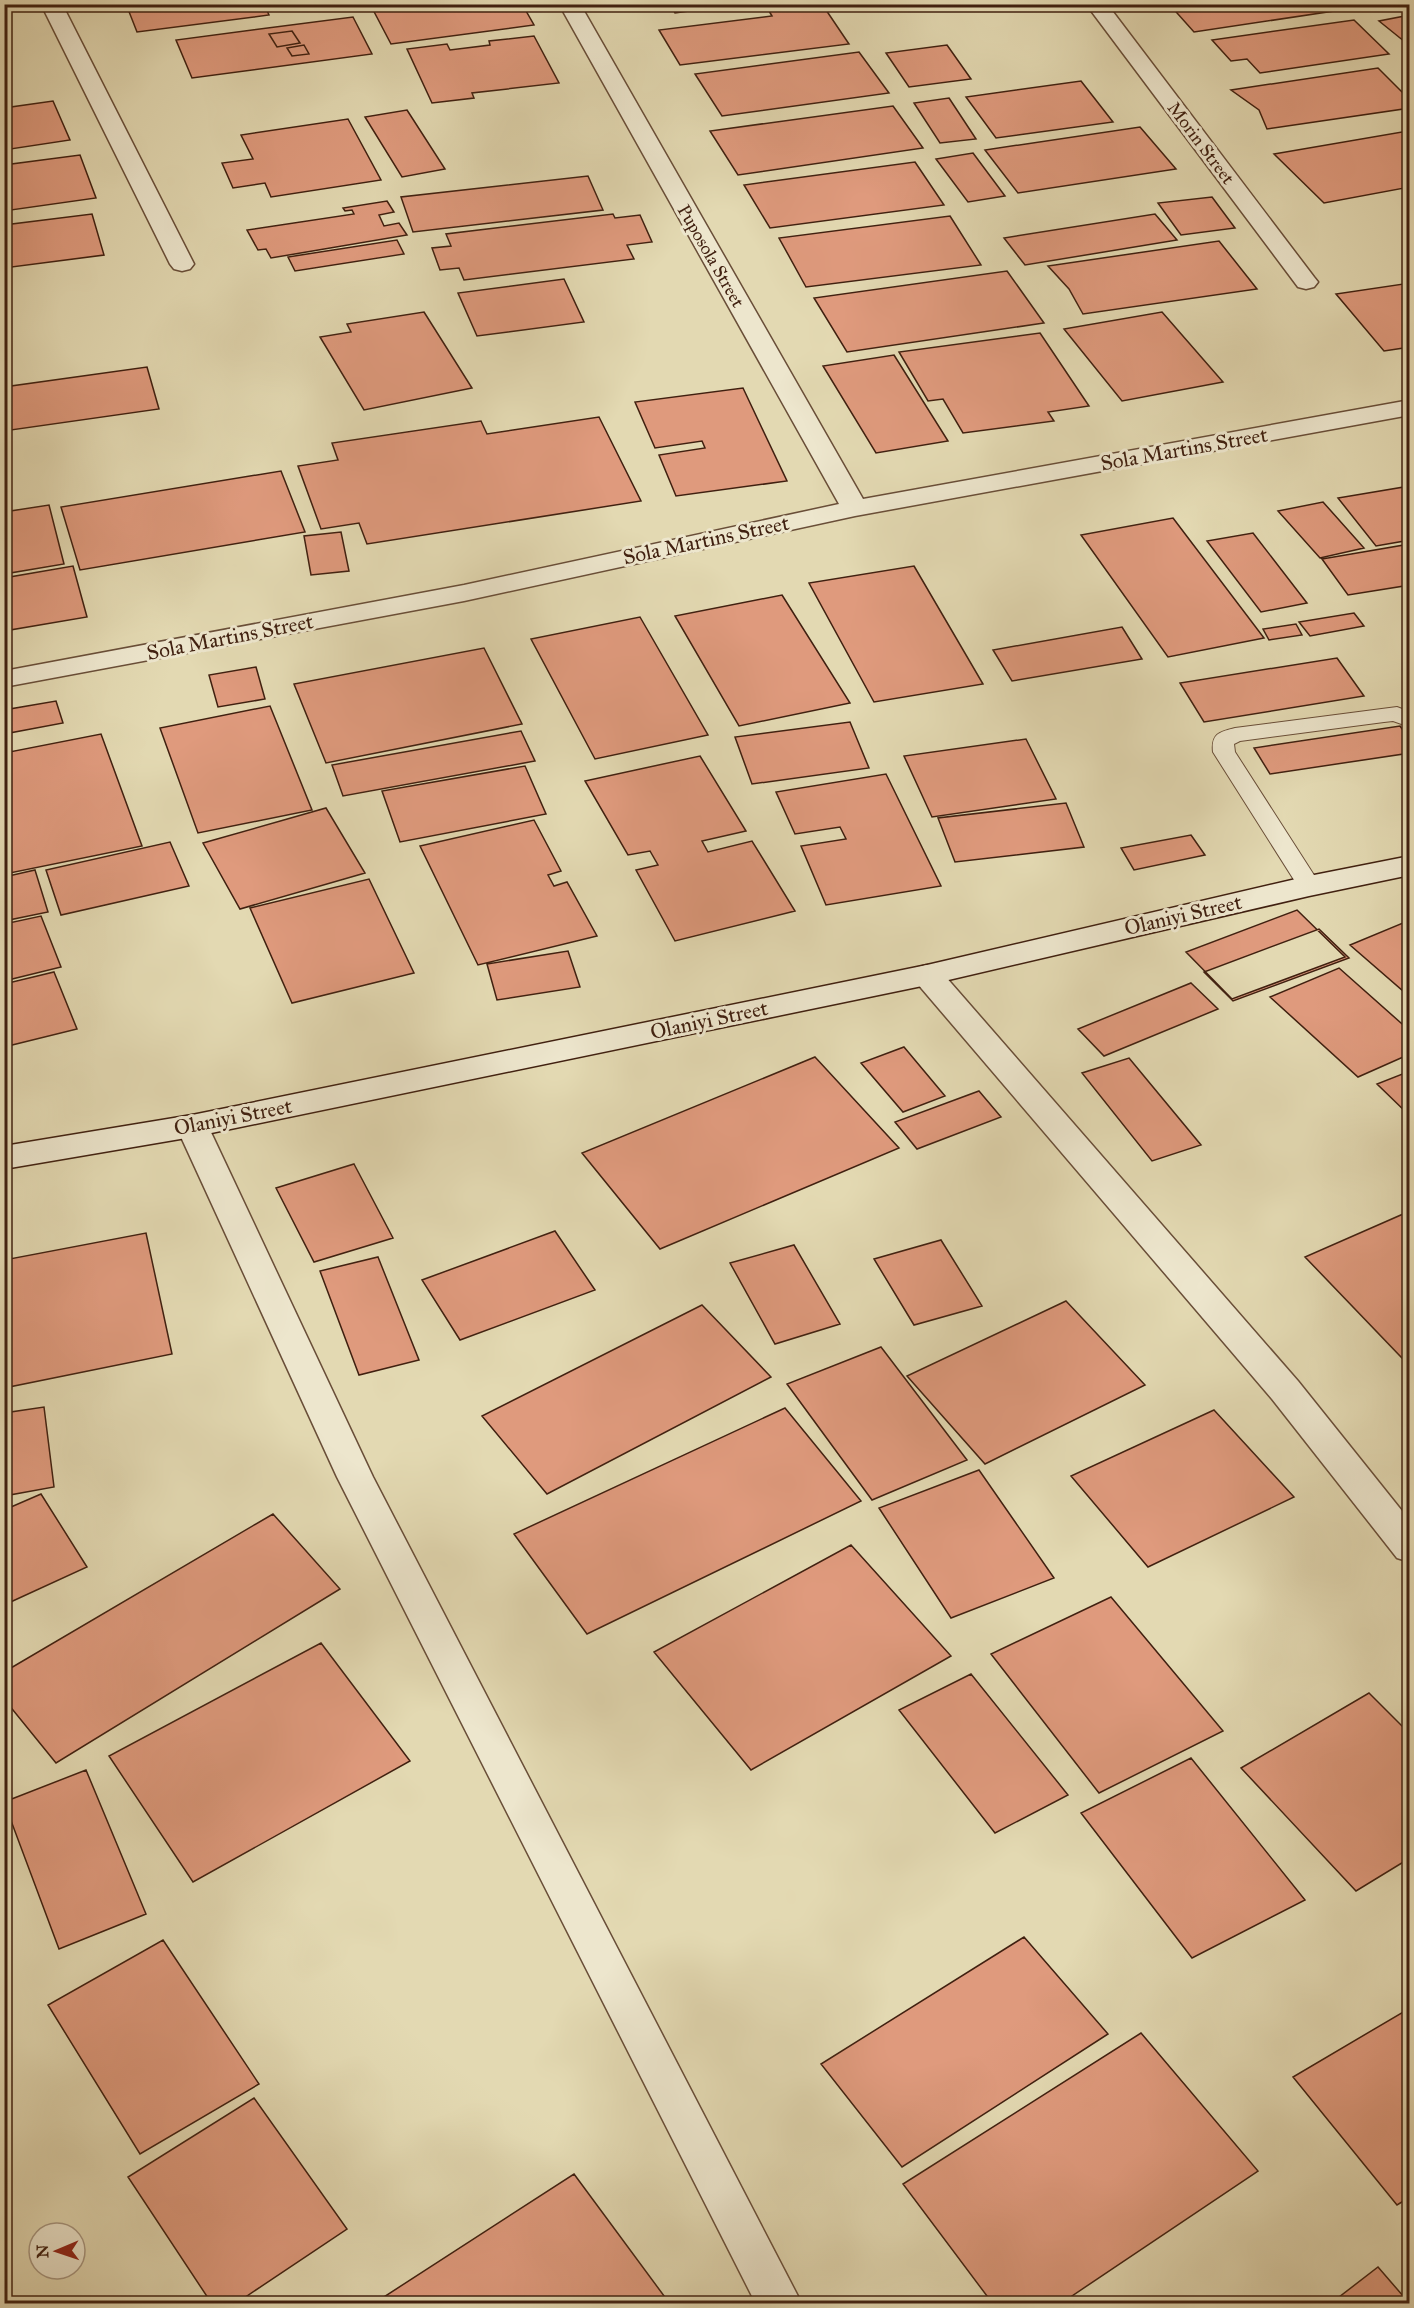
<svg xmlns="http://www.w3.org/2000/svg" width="1414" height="2308" font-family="'IM FELL Great Primer',serif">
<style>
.building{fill:#df9a7d;stroke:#402010;stroke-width:1.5;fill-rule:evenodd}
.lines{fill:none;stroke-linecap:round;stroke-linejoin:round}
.lane-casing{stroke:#694e38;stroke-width:2}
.street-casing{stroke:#694e38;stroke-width:3}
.secondary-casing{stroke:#402010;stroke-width:3}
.lane{fill:#ede6cd;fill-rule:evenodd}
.street{fill:#ede6cd;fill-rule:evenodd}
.secondary{fill:#ede6cd;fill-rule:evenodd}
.labels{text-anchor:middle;stroke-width:6;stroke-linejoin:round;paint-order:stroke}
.far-street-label{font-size:18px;fill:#402010;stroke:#ede6cd}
.street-label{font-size:21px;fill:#402010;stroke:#ede6cd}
</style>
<rect width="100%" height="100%" fill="#e3d9b2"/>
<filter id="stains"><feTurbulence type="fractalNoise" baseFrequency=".00333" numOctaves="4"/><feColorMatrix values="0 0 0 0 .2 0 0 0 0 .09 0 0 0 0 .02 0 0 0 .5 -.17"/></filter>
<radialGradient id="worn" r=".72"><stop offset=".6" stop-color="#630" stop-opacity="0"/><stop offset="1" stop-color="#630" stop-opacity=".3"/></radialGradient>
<path class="building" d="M 126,4 L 264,4 L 269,15 L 137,32 Z
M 273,4 L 320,4 L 321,5 L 276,11 Z
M 370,4 L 522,4 L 534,25 L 391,44 Z
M 670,4 L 740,4 L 675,13 Z
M 822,4 L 849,44 L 680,65 L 659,30 L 772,16 L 769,11 Z
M 1169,4 L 1358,4 L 1361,7 L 1194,32 Z
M 1410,15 L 1410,46 L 1379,21 Z
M 353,17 L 372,54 L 192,78 L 176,40 ZM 292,31 L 300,43 L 277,47 L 269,34 ZM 304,45 L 309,54 L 292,56 L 287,48 Z
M 1354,20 L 1389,54 L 1260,73 L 1247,59 L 1231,61 L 1212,40 Z
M 292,31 L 300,43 L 277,47 L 269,34 Z
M 534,36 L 559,83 L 472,93 L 474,98 L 432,103 L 407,49 L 447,44 L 450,50 L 490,45 L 489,41 Z
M 304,45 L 309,54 L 292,56 L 287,48 Z
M 947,45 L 971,79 L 909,87 L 886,53 Z
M 859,52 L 889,93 L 722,116 L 695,74 Z
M 1378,68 L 1410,100 L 1410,108 L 1267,129 L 1259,110 L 1231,90 Z
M 1081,81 L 1113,122 L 996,138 L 966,97 Z
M 949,98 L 976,139 L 940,143 L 914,103 Z
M 53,101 L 70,140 L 4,150 L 4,108 Z
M 893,106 L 923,148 L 738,175 L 710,131 Z
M 407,110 L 445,169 L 402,177 L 365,117 Z
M 348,119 L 381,180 L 271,197 L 265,183 L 233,188 L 222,163 L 253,159 L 241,135 Z
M 1140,127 L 1176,169 L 1018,193 L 985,150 Z
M 1402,132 L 1410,139 L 1410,187 L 1324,203 L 1274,154 Z
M 973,153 L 1005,196 L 968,202 L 936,159 Z
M 80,155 L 96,198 L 4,211 L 4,165 Z
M 915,162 L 944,205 L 770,228 L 744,185 Z
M 588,176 L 603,210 L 413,232 L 401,197 Z
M 1212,197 L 1235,228 L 1181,235 L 1158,203 Z
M 387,201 L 394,212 L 379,215 L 384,226 L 399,223 L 407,235 L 271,258 L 266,249 L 258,250 L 247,230 L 354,214 L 352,210 L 345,211 L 343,208 Z
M 92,214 L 104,255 L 4,268 L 4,225 Z
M 613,214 L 615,218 L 640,215 L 652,242 L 627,245 L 634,259 L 464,280 L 459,268 L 440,270 L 432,248 L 451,246 L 446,234 Z
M 1155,214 L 1177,240 L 1025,265 L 1004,238 Z
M 950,216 L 981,265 L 806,287 L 779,238 Z
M 397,240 L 404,254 L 295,271 L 288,257 Z
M 1219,241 L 1257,289 L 1083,314 L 1069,289 L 1048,266 Z
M 1007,271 L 1044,323 L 847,352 L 814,298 Z
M 564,279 L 584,322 L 477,336 L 458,293 Z
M 1410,283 L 1410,347 L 1384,351 L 1336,294 Z
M 424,312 L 472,388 L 364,410 L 320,337 L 351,332 L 347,324 Z
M 1162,312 L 1223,382 L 1122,401 L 1064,329 Z
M 1040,333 L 1089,406 L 1048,412 L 1054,421 L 963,433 L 943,399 L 928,401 L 899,352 Z
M 894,355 L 948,441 L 876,453 L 823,366 Z
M 147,367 L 159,409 L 4,431 L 4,387 Z
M 743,388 L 787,481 L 676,496 L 659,455 L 705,448 L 702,441 L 655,448 L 635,402 Z
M 599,417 L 641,501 L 367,544 L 359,523 L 321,529 L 298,466 L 338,460 L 332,443 L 481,421 L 487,434 Z
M 281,471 L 305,532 L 80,570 L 61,507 Z
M 1410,486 L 1410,540 L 1376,546 L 1338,498 Z
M 1323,502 L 1364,548 L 1320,558 L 1278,511 Z
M 49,505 L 64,564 L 4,574 L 4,512 Z
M 1173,518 L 1264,638 L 1168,657 L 1081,535 Z
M 341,532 L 349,571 L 311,575 L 304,536 Z
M 1253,533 L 1307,603 L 1261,612 L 1207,541 Z
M 1410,544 L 1410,585 L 1348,595 L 1322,559 Z
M 73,566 L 87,617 L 4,631 L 4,578 Z
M 914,566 L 983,684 L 874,702 L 809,583 Z
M 782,595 L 850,703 L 739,726 L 675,616 Z
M 1354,613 L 1364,626 L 1310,636 L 1299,622 Z
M 640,617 L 708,735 L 595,759 L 531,639 Z
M 1296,624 L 1302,635 L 1269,640 L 1263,629 Z
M 1122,627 L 1142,659 L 1012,681 L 993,650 Z
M 484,648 L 522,724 L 326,763 L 294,684 Z
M 1337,658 L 1364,696 L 1204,722 L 1180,683 Z
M 256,667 L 265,699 L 218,707 L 209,675 Z
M 56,701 L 63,723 L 4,734 L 4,710 Z
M 270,706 L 312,810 L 198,833 L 160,728 Z
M 850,722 L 869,768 L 752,784 L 735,737 Z
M 1400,726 L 1410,740 L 1410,753 L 1270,774 L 1254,748 Z
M 521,731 L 535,761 L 343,796 L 332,765 Z
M 101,734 L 142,846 L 10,873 L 4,856 L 4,753 Z
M 1026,739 L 1056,799 L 932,817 L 904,756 Z
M 700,756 L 746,831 L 702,841 L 708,852 L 752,841 L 795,911 L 675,941 L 636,870 L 658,865 L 650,851 L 628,855 L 585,781 Z
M 525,766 L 546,814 L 400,842 L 382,791 Z
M 886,774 L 941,886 L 826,905 L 801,846 L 846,839 L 840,827 L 795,834 L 776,792 Z
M 1066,803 L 1084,847 L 955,862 L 938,818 Z
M 326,808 L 365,873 L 240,909 L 203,843 Z
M 534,820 L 561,871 L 548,875 L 554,886 L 567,882 L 597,936 L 478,965 L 420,846 Z
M 1191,835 L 1205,855 L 1134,870 L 1121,848 Z
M 170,842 L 189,886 L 61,915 L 46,870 Z
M 35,870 L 48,912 L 4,921 L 4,877 Z
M 369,879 L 414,973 L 292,1003 L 250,908 Z
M 1297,910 L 1345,957 L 1232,999 L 1186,952 Z
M 41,916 L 61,967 L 4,981 L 4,924 Z
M 1410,920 L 1410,997 L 1350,945 Z
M 1319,929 L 1349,958 L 1233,1001 L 1204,972 Z
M 568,951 L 580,987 L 497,1000 L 487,964 Z
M 1339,968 L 1410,1031 L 1410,1054 L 1358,1077 L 1270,997 Z
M 54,972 L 77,1029 L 4,1047 L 4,984 Z
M 1191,983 L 1218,1009 L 1104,1056 L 1078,1029 Z
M 904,1047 L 945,1096 L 903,1112 L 861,1063 Z
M 815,1057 L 899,1148 L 660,1249 L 582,1153 Z
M 1129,1058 L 1201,1145 L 1152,1161 L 1082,1073 Z
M 1410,1071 L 1410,1116 L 1377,1084 Z
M 979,1091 L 1001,1117 L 917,1149 L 895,1122 Z
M 354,1164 L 393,1238 L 314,1262 L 276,1188 Z
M 1410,1211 L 1410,1354 L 1402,1358 L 1305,1257 Z
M 555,1231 L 595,1290 L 460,1340 L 422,1280 Z
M 146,1233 L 172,1354 L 4,1388 L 4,1260 Z
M 941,1240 L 982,1306 L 914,1325 L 874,1259 Z
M 794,1245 L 840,1324 L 775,1344 L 730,1263 Z
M 378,1257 L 419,1360 L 359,1375 L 320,1271 Z
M 1066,1301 L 1145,1385 L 985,1464 L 907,1376 Z
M 702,1305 L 771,1377 L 547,1494 L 482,1416 Z
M 881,1347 L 967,1460 L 872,1500 L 787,1384 Z
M 44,1407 L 54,1487 L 4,1496 L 4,1413 Z
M 785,1408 L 861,1501 L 587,1634 L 514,1534 Z
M 1214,1410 L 1294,1497 L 1148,1567 L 1071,1476 Z
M 979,1470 L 1054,1578 L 951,1618 L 879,1508 Z
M 41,1494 L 87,1567 L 4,1605 L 4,1510 Z
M 273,1514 L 340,1589 L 56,1763 L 4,1699 L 4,1672 Z
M 851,1545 L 951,1656 L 751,1770 L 654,1652 Z
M 1111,1597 L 1223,1731 L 1099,1793 L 991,1654 Z
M 321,1643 L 410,1761 L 193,1882 L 109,1756 Z
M 971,1674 L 1068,1795 L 995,1833 L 899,1710 Z
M 1369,1693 L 1410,1734 L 1410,1858 L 1356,1891 L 1241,1768 Z
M 1191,1758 L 1305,1900 L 1192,1958 L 1081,1813 Z
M 86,1770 L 146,1914 L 59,1949 L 4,1802 Z
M 1024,1937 L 1108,2034 L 902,2167 L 821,2064 Z
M 163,1940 L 259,2084 L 140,2154 L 48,2005 Z
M 1410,2008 L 1410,2197 L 1397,2205 L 1293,2077 Z
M 1141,2033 L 1258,2171 L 1060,2304 L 993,2304 L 903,2184 Z
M 254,2098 L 347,2229 L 235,2304 L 212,2304 L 128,2177 Z
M 574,2174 L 670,2304 L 373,2304 Z
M 1378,2267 L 1410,2304 L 1330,2304 Z"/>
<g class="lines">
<g class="lane-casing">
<path id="lane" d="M 1397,707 L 1410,712 L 1410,727 L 1393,721 L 1384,722 L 1240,741 L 1234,744 L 1235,752 L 1321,886 L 1317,891 L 1309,893 L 1301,891 L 1213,752 C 1211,734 1219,732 1235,728 Z"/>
</g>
<g class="street-casing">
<path id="street" d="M 41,4 L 62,4 L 194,264 L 190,269 L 182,271 L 174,269 L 170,264 Z
M 559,4 L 580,4 L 863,499 L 1410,400 L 1410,415 L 855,516 L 464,601 L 4,687 L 4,671 L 464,585 L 839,504 Z
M 1086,4 L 1107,4 L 1314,277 L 1318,282 L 1314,287 L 1306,289 L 1298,287 Z
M 927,965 L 938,968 L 1298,1381 L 1410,1521 L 1410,1562 L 1397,1558 L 1272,1399 L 916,982 L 911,975 L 916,968 Z
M 192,1115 L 204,1118 L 208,1126 L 373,1477 L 802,2304 L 756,2304 L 337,1477 L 176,1126 L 180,1118 Z"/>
</g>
<g class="secondary-casing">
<path id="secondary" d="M 1410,856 L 1410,875 L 1309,896 L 927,985 L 192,1137 L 4,1169 L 4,1146 L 192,1115 L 927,965 L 1309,876 Z"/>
</g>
<use href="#lane" class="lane"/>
<use href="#street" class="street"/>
<use href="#secondary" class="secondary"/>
</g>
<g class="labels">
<g class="far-street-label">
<text transform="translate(1201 143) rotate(53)" y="6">Morin Street</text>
<text transform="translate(711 256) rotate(60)" y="6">Puposola Street</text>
</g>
<g class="street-label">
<text transform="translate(1184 449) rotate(-10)" y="7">Sola Martins Street</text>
<text transform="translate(706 540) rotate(-12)" y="7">Sola Martins Street</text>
<text transform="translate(230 637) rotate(-11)" y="7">Sola Martins Street</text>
<text transform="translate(1183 915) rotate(-13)" y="7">Olaniyi Street</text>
<text transform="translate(709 1020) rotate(-12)" y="7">Olaniyi Street</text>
<text transform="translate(233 1117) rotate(-11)" y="7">Olaniyi Street</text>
</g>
</g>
<rect width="1414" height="2308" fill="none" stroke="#e3d9b2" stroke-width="24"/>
<rect x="6" y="6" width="1402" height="2296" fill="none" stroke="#402010" stroke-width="3"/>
<rect x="12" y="12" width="1390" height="2284" fill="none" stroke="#402010" stroke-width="1.5"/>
<g transform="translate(57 2251) rotate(268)"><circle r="28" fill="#ede6cd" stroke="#a89781" stroke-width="1.5"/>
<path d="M0-4.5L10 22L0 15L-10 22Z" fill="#8f2418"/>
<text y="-9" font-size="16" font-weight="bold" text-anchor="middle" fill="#402010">N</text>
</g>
<rect width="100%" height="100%" filter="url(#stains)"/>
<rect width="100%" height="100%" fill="url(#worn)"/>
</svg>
